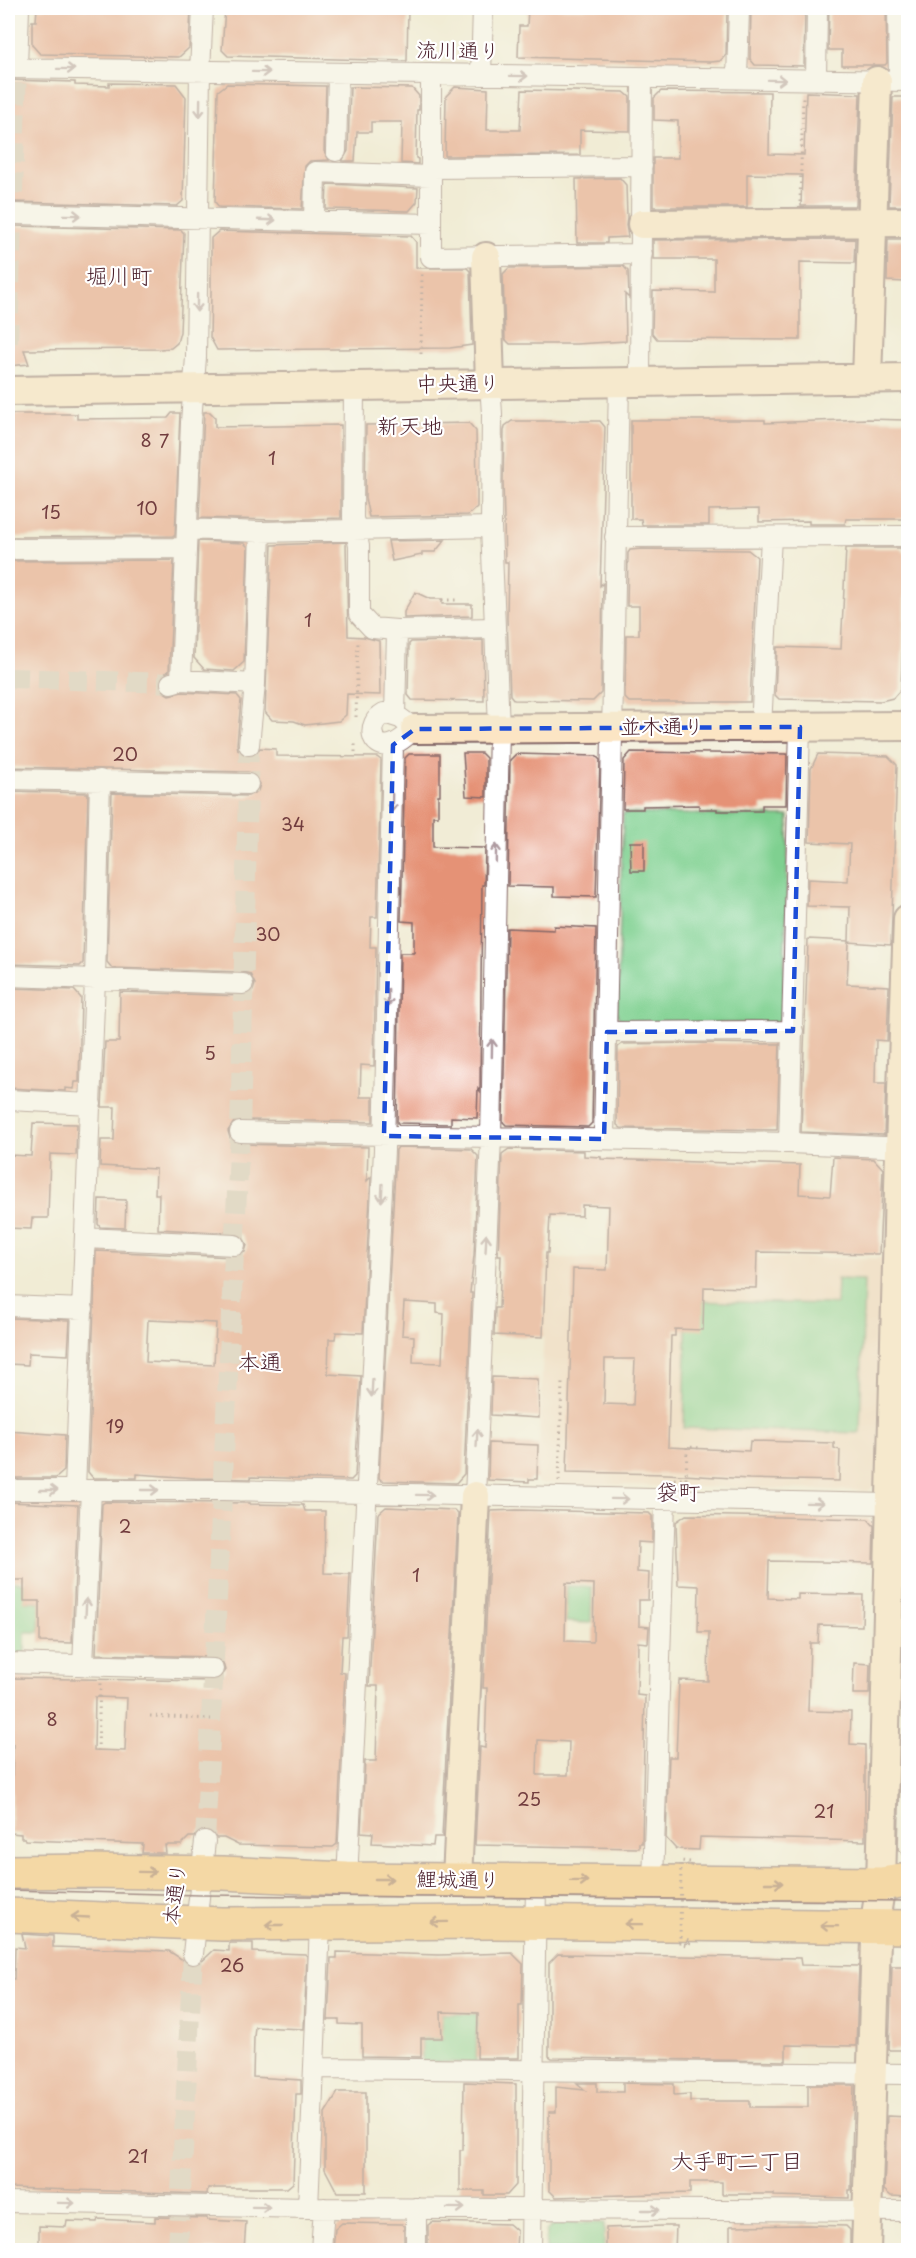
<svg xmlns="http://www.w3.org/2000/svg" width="916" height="2258" font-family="'Playpen Sans','Klee One',sans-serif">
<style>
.built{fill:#f1d5bc}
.green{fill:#7fd090;stroke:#64785e;stroke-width:1.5}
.building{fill:#e59276;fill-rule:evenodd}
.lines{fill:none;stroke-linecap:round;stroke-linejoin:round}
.street-tunnel{stroke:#d0c3b4;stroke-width:20;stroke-dasharray:20 10;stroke-linecap:butt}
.street-casing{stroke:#846767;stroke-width:22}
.secondary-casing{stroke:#846767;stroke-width:32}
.highway-casing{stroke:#846767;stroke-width:36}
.path{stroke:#846767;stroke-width:3;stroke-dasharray:1.5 4.5;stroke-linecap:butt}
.street{stroke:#fff;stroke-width:20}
.secondary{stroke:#fce5c4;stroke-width:28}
.highway{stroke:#f8bf6c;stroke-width:33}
.tram{stroke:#4a1f2b;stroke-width:1.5}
.path-bridge{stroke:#846767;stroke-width:3;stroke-dasharray:1.5 4.5;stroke-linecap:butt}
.oneway{stroke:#ae9aa0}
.oneway2{stroke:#986748}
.marked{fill:none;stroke:#1d4ed8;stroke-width:4.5;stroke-dasharray:12 8;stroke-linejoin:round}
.labels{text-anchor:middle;stroke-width:4.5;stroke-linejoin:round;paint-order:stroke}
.number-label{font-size:18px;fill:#713c3e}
.street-label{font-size:21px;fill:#4a1f2b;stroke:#fff}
.neighbourhood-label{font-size:22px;fill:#4a1f2b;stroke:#fff}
</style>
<rect width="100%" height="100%" fill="#fff"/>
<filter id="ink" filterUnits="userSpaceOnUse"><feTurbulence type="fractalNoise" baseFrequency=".0167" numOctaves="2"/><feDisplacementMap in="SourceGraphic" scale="12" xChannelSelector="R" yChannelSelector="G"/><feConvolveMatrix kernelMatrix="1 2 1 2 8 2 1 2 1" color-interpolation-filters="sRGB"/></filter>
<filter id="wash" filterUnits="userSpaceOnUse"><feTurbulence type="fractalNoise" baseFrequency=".008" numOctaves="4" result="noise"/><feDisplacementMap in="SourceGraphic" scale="24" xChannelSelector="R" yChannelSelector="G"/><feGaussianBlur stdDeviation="1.35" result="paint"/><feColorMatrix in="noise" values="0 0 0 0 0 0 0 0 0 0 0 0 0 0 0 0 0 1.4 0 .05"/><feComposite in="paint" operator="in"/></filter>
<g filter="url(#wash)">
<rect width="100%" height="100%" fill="#f1ecd6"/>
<path class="built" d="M 547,1258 L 884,1258 L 877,1484 L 868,1491 L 537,1483 Z"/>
<path class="green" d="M 623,813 L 789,816 L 783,1018 L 773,1023 L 624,1024 L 617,1015 Z
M 837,1279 L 864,1280 L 860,1433 L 684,1428 L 687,1301 L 836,1304 Z
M 8,1581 L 24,1583 L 24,1601 L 40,1602 L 39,1632 L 25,1632 L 25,1655 L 8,1655 Z
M 567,1586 L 592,1587 L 591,1623 L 566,1622 Z
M 442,2014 L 477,2014 L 476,2063 L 422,2062 L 422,2039 L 442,2039 Z
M 557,2222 L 604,2223 L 604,2250 L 546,2250 L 546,2231 Z"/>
<g id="blocks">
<path class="building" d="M 37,8 L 191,8 L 189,48 L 179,57 L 40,54 L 32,45 L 32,21 L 36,21 Z
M 225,8 L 396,8 L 408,9 L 407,61 L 228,56 L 222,50 Z
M 528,8 L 727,9 L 726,55 L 720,61 L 711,62 L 518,57 L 519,26 L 527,26 Z
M 751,8 L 805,8 L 804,66 L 755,65 L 750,59 Z
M 829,8 L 886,8 L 887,63 L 885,65 L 842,65 L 842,50 L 828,50 Z
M 8,80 L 75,82 L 75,85 L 109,86 L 109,83 L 176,84 L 186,97 L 183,201 L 177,206 L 14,202 L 8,204 Z
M 227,84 L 326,86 L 324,151 L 329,160 L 310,161 L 305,166 L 302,209 L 219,207 L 215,202 L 218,91 Z
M 350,87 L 412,88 L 419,96 L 419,110 L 417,110 L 416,158 L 418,159 L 418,164 L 401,163 L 402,122 L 371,122 L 371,132 L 357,132 L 355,161 L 342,161 L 348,151 Z
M 455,87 L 488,89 L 487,130 L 520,130 L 522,90 L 624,92 L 630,97 L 630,131 L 580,130 L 580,155 L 445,156 L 446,96 Z
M 661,91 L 770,92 L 769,154 L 804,155 L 806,92 L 860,94 L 856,206 L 801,206 L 802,175 L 747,174 L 747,207 L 653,207 L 653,158 L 678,158 L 678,121 L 654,120 L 654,98 Z
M 893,97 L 909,97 L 909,206 L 889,206 Z
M 620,178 L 626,185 L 627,217 L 626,225 L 628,237 L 607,238 L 607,243 L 577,243 L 576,179 Z
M 327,184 L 418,188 L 417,202 L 409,211 L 326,209 Z
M 8,224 L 14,226 L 181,230 L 184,233 L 180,332 L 177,343 L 171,348 L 160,349 L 24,350 L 29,364 L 8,366 Z
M 219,231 L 411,236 L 416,242 L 416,268 L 467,268 L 470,271 L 472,345 L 450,348 L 217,350 L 210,337 L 211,293 L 211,238 Z
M 855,239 L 854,263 L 800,262 L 800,340 L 657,339 L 652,333 L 653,291 L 714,292 L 714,259 L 653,259 L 653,240 Z
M 888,239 L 907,239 L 905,282 L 887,281 Z
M 623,266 L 628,271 L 629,298 L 625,294 L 626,341 L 576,344 L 510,344 L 505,339 L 503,274 L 509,268 Z
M 204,412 L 210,412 L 215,417 L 215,427 L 341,425 L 341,518 L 275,520 L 199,518 Z
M 172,413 L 180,413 L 175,536 L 8,537 L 8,414 L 77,414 L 77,419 L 168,418 Z
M 867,419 L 905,420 L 909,424 L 909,508 L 905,507 L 905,519 L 846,519 L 845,524 L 809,524 L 809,521 L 759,522 L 759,509 L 709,510 L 709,525 L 642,525 L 641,519 L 631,519 L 631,420 L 765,420 L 765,423 Z
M 512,421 L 600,421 L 605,427 L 600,586 L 603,583 L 601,693 L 593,701 L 514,700 L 510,695 L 507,618 L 508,562 L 505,562 L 503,481 L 504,431 L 505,426 Z
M 469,423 L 476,431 L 477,486 L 477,507 L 468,515 L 369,517 L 365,498 L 366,425 Z
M 445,540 L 435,552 L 422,552 L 422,555 L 392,561 L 388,541 Z
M 198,541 L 244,543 L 248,547 L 244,662 L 234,671 L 204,669 L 194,658 Z
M 346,542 L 348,636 L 364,637 L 379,641 L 380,695 L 347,694 L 346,715 L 339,721 L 305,725 L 294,721 L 272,720 L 265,712 L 272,545 Z
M 846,548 L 900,548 L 906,555 L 901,689 L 893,698 L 881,701 L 779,699 L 775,695 L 777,647 L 841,649 Z
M 642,549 L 748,550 L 757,557 L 750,702 L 629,702 L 625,698 L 626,635 L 639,635 L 639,606 L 627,606 L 628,553 L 630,550 Z
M 174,560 L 169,671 L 163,674 L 160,680 L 159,686 L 162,691 L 169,695 L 182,692 L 237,695 L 241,700 L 237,744 L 238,750 L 247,757 L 254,756 L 260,748 L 276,749 L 276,756 L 377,757 L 381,760 L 377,917 L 371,917 L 370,947 L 376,947 L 374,1066 L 361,1065 L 360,1097 L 373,1097 L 373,1122 L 240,1120 L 234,1122 L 228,1131 L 230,1138 L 240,1144 L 368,1147 L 367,1181 L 371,1177 L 363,1333 L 336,1332 L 335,1339 L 329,1339 L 328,1374 L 361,1376 L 355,1476 L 351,1480 L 251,1477 L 251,1479 L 195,1478 L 137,1474 L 137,1478 L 93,1478 L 88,1472 L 96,1251 L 234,1257 L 245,1252 L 247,1245 L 242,1235 L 236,1233 L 158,1229 L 159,1194 L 155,1194 L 156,1169 L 100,1166 L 101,1140 L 114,1140 L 115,1107 L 102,1107 L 105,1042 L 119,1042 L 120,992 L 243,996 L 253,991 L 255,984 L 250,974 L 243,972 L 112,968 L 107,962 L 112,793 L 248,796 L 258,791 L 260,784 L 255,774 L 248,772 L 8,767 L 8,561 ZM 148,1320 L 216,1323 L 214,1365 L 146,1362 Z
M 415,592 L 430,599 L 442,599 L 442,604 L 472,604 L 472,616 L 404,618 L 404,612 Z
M 483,640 L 484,701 L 412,700 L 408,695 L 409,644 L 411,642 Z
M 631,752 L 787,754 L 786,805 L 762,805 L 762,811 L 717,811 L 717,809 L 699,809 L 699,805 L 643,806 L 643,809 L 623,809 L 624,760 Z
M 463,753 L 481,753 L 486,758 L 486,797 L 466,796 Z
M 409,754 L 440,754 L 440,795 L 438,795 L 438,816 L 433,816 L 433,847 L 485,848 L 484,885 L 482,885 L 480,1091 L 478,1088 L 477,1118 L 451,1117 L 451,1124 L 397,1123 L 400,953 L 414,953 L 414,922 L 401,921 L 405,758 Z
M 516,754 L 596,756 L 600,760 L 596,897 L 554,896 L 554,887 L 508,886 L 510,760 Z
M 818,754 L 888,756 L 897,765 L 891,945 L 849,942 L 847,984 L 889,986 L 887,1041 L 876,1040 L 875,1083 L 886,1083 L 884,1135 L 801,1132 L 808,939 L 849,941 L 850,907 L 807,906 L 808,879 L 848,881 L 850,844 L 809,842 L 811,769 Z
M 8,791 L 88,793 L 83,963 L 80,966 L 8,964 Z
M 630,842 L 644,842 L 644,871 L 631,871 Z
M 554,926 L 596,928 L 592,1123 L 588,1127 L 506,1125 L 503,1122 L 507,928 L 554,930 Z
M 8,988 L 74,990 L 81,998 L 79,1082 L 75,1082 L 74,1089 L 65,1088 L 65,1091 L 8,1088 Z
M 701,1043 L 780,1044 L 777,1130 L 621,1128 L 617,1125 L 618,1047 L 622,1044 Z
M 33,1123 L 77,1124 L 76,1155 L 50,1154 L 48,1218 L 32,1218 L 31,1229 L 8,1228 L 8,1155 L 31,1156 Z
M 398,1147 L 471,1149 L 478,1156 L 474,1255 L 470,1293 L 472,1293 L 464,1474 L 456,1483 L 382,1481 L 379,1478 L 396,1150 ZM 404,1302 L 437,1304 L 437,1313 L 444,1314 L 442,1363 L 413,1362 L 414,1336 L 402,1335 Z
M 509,1149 L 584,1151 L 584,1156 L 601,1157 L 601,1159 L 800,1165 L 799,1194 L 830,1196 L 833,1157 L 874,1159 L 883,1169 L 879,1254 L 757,1252 L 756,1288 L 704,1287 L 703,1330 L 675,1329 L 675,1336 L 671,1336 L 668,1447 L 749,1451 L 750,1441 L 834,1443 L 834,1448 L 840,1450 L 839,1481 L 749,1479 L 667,1474 L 567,1472 L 573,1269 L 607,1270 L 609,1206 L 582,1205 L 582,1216 L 550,1215 L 548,1253 L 546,1253 L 543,1337 L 494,1335 L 495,1308 L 499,1308 L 501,1255 L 498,1255 L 502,1154 ZM 605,1359 L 635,1359 L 633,1405 L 604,1404 Z
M 99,1199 L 126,1200 L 125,1228 L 100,1227 L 98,1224 Z
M 8,1318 L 70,1320 L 68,1355 L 29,1353 L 28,1365 L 8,1364 Z
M 492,1377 L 538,1379 L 539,1418 L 491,1415 Z
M 8,1431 L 65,1435 L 64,1471 L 56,1478 L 8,1478 Z
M 489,1443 L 538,1445 L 537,1479 L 529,1479 L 529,1482 L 488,1480 Z
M 8,1502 L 78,1505 L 72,1643 L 40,1642 L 40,1601 L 24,1601 L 24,1580 L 8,1580 Z
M 105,1502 L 250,1503 L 250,1504 L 303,1505 L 305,1511 L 325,1511 L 324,1573 L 350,1574 L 347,1636 L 342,1636 L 340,1672 L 345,1673 L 337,1844 L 333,1847 L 238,1845 L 224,1838 L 216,1838 L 212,1832 L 206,1829 L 200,1830 L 194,1837 L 189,1837 L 181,1845 L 165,1845 L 166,1853 L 142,1853 L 143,1844 L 25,1840 L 25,1838 L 21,1838 L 21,1834 L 11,1833 L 13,1744 L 9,1744 L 11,1678 L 213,1681 L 219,1679 L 225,1670 L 223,1663 L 213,1657 L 96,1654 L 102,1504 ZM 95,1697 L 127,1698 L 125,1751 L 94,1750 Z
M 386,1507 L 454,1510 L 458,1514 L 442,1837 L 434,1837 L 433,1846 L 372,1843 L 373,1833 L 361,1832 L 365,1761 L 376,1761 L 378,1686 L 369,1686 L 378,1514 Z
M 517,1510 L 649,1513 L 652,1516 L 652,1543 L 638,1542 L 637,1572 L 649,1573 L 648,1600 L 639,1600 L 639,1626 L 649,1627 L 648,1643 L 638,1642 L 637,1695 L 645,1696 L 642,1843 L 639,1843 L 639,1848 L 475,1845 L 480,1747 L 485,1748 L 487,1688 L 483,1688 L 491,1511 ZM 566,1583 L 594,1584 L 593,1642 L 565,1641 ZM 538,1740 L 569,1742 L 568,1775 L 537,1775 Z
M 686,1515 L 868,1519 L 874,1526 L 873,1563 L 769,1561 L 768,1598 L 798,1599 L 798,1594 L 863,1595 L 862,1626 L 819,1625 L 818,1643 L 810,1643 L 808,1711 L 851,1712 L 850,1744 L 865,1745 L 865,1841 L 700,1837 L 699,1850 L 676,1849 L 666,1838 L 669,1757 L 676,1757 L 679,1680 L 708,1681 L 709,1632 L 698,1632 L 699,1586 L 678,1585 L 676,1522 Z
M 854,1663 L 870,1664 L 869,1694 L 853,1694 Z
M 900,1776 L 909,1776 L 909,1860 L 898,1849 Z
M 22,1934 L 53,1936 L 53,1947 L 169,1951 L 192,1966 L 198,1965 L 214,1950 L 229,1951 L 229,1943 L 253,1943 L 253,1952 L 305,1954 L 307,1956 L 304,2029 L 255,2027 L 254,2037 L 253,2077 L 301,2080 L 301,2094 L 296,2094 L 293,2183 L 287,2188 L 208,2188 L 207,2194 L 8,2188 L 8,1979 L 14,1979 L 15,1947 L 25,1948 Z
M 337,1952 L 439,1955 L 512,1953 L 523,1964 L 522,2005 L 519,2005 L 519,2058 L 477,2058 L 478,2013 L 441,2012 L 442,2038 L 421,2038 L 421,2057 L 362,2056 L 362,2025 L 339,2024 L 339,2020 L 328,2020 L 331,1958 L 337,1958 Z
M 558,1954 L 800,1958 L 801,1965 L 859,1966 L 856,2046 L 786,2045 L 786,2061 L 552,2058 L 549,2056 L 549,1963 Z
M 892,1966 L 907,1966 L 907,1971 L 909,1971 L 909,2050 L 889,2050 Z
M 464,2082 L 516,2084 L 516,2185 L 507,2195 L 484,2195 L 484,2191 L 460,2191 L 460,2150 L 463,2150 Z
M 577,2083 L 597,2083 L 597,2092 L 623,2092 L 623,2083 L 674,2084 L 674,2095 L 690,2094 L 690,2101 L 750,2101 L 750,2107 L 808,2107 L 808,2085 L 854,2085 L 851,2190 L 849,2190 L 849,2198 L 774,2196 L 774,2194 L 722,2194 L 722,2182 L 690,2182 L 690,2193 L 556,2197 L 549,2190 L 549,2112 L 556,2112 L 556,2087 L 585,2090 Z
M 338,2092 L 366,2092 L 366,2192 L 337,2192 L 325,2169 L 325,2113 Z
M 887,2116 L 909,2117 L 909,2197 L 891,2196 L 884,2190 Z
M 155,2217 L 207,2218 L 207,2220 L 246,2222 L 244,2250 L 39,2250 L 39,2226 L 66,2227 L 67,2221 L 97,2222 L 98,2219 L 155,2222 Z
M 432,2222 L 509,2224 L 517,2231 L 516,2250 L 428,2250 L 428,2225 Z
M 342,2223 L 402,2224 L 404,2227 L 404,2250 L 333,2250 L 335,2229 Z
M 806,2225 L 846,2226 L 850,2230 L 850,2250 L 730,2250 L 730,2226 Z
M 662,2226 L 676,2226 L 675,2250 L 606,2250 L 606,2228 Z"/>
</g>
</g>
<g filter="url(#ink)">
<use href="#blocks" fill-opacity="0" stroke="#846767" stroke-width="1.5"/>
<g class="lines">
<path class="street-tunnel" d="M 8,343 L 17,68
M 8,678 L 171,683
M 205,1841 L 240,1132 L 249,745
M 178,2250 L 193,1954"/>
<g class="street-casing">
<path id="street" d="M 898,8 L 899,81
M 8,68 L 908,81
M 17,68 L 19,8
M 431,74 L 431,257 L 642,254
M 481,75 L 483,8
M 737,79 L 739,8
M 816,80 L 817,8
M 336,151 L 338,73
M 431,168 L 642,166
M 14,214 L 431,224
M 314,222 L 315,172 L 431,176
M 640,381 L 642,78
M 354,386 L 353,518 L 359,546 L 359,614 L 372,628 L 397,630
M 187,529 L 260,532 L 491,527
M 615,537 L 908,536
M 8,549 L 186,548
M 181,680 L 191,422 L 196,357 L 200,71 L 203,8
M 171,683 L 181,680 L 255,684
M 384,713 L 400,718 L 415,729 C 408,734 398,744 390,745 C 371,749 365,724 384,713 Z
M 395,716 L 397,630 L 495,628
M 761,727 L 771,537
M 249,745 L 255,684 L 260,532
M 8,779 L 248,784
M 8,976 L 243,984
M 607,1032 L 793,1031
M 8,1100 L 91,1104
M 240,1132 L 789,1143 L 908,1148
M 604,1139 L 619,382
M 789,1143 L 800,727
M 85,1238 L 235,1245
M 8,1306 L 83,1309
M 75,1489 L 95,979 L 100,780
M 8,1490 L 223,1490 L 890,1504
M 475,1496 L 491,1138 L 499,728 L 491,527 L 492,414 L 490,383
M 8,1663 L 213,1669
M 83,1665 L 91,1490
M 347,1879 L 384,1150 L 393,745
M 653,1882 L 665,1500
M 193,1954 L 205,1841
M 314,2068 L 908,2074
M 8,2202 L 308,2208 L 908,2211
M 308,2208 L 320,1925
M 321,2250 L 324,2208
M 416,2250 L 416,2208
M 531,2250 L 536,1881"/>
</g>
<g class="secondary-casing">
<path id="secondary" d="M 642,224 L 908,222
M 486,257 L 490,383
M 867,379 L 877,81
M 8,391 L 908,378
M 415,729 L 908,726
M 457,1879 L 475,1496
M 866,2250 L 877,1909 L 881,1884 L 900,1148 L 908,919"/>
</g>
<g class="highway-casing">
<path id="highway" d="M 8,1872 L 89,1871 L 223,1873 L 347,1879 L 881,1884 L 908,1880
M 8,1915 L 222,1924 L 492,1922 L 908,1927"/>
</g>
<path class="path" d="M 800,202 L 803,97
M 421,354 L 422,271
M 442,600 L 457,600
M 356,717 L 358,639
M 355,752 L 355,741
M 559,1481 L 562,1382
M 671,1482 L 671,1479 L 686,1479 L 687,1447 L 702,1448
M 150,1716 L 211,1719
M 98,1751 L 100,1682
M 8,1971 L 9,1943"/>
<use href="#street" class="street"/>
<use href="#secondary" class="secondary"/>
<use href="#highway" class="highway"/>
<path class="tram" d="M 8,1890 L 200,1895 L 908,1901"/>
<path class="path-bridge" d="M 686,1944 L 686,1939 L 691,1941 L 688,1945 L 680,1944 L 681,1861 L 691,1862 L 692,1865 L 688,1867 L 686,1862"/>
</g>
<defs><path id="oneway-shaft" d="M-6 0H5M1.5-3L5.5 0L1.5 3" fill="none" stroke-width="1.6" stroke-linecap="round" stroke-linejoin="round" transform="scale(1.5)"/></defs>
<g class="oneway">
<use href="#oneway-shaft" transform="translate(66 69) rotate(1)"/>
<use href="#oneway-shaft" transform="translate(261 72) rotate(1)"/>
<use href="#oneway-shaft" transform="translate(519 76) rotate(1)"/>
<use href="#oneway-shaft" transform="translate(777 80) rotate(1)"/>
<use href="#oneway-shaft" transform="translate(200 108) rotate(91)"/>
<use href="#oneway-shaft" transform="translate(72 215) rotate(1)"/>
<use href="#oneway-shaft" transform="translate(267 220) rotate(2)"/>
<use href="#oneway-shaft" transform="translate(197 303) rotate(91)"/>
<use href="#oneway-shaft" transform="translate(392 803) rotate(91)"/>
<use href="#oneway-shaft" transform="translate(496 853) rotate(-89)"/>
<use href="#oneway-shaft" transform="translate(388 998) rotate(91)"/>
<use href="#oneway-shaft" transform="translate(492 1048) rotate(-89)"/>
<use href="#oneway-shaft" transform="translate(382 1193) rotate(93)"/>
<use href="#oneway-shaft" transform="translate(486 1243) rotate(-87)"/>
<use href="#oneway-shaft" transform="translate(372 1388) rotate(93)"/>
<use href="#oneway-shaft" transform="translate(477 1438) rotate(-87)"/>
<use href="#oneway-shaft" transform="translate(49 1490)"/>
<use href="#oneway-shaft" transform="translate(150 1490)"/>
<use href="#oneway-shaft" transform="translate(425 1495) rotate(1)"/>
<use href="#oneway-shaft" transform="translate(620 1499) rotate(1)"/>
<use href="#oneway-shaft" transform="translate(815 1503) rotate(1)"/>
<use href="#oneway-shaft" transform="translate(86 1607) rotate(-87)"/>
<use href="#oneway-shaft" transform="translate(66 2203) rotate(1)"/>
<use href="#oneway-shaft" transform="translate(261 2207) rotate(1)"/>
<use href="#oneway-shaft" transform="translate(456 2208) rotate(1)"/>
<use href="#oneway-shaft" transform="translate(651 2210)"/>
</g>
<g class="oneway2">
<use href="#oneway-shaft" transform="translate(147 1872) rotate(1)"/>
<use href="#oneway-shaft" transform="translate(384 1879)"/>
<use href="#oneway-shaft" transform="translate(579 1881) rotate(1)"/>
<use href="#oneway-shaft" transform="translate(774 1883)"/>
<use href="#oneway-shaft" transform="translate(80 1917) rotate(-177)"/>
<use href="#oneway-shaft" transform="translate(439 1922) rotate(179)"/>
<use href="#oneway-shaft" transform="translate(634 1924) rotate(-179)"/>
<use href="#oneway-shaft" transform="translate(274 1925) rotate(-180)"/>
<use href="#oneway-shaft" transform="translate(829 1926) rotate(-179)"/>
</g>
</g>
<path d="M0 0H916V2258H0ZM 800,727 L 793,1031 L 607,1032 L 604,1139 L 384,1136 L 393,745 L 415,729 Z" fill="#f1ecd6" fill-opacity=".55" fill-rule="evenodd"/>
<path class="marked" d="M 800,727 L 793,1031 L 607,1032 L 604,1139 L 384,1136 L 393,745 L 415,729 Z"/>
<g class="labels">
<g class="number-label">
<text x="146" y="447">8</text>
<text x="164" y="448">7</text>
<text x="272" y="465">1</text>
<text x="147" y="515">10</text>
<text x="51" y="519">15</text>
<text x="308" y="627">1</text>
<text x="125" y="761">20</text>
<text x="293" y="831">34</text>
<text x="268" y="941">30</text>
<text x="210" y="1060">5</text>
<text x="115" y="1433">19</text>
<text x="125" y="1533">2</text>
<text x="416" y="1582">1</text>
<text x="52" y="1726">8</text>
<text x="529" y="1806">25</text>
<text x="824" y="1818">21</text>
<text x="232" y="1972">26</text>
<text x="138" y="2163">21</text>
</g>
<g class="street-label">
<text transform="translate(458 51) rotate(1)" y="7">流川通り</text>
<text transform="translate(458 384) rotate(-1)" y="7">中央通り</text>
<text x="662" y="734">並木通り</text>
<text transform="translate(458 1880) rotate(1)" y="7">鯉城通り</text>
<text transform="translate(175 1894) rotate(-83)" y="7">本通り</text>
</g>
<g class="neighbourhood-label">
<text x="119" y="284">堀川町</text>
<text x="410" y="434">新天地</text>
<text x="260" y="1370">本通</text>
<text x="678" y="1500">袋町</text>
<text x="737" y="2169">大手町二丁目</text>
</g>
</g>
<rect width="916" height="2258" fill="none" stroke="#fff" stroke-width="30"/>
</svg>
